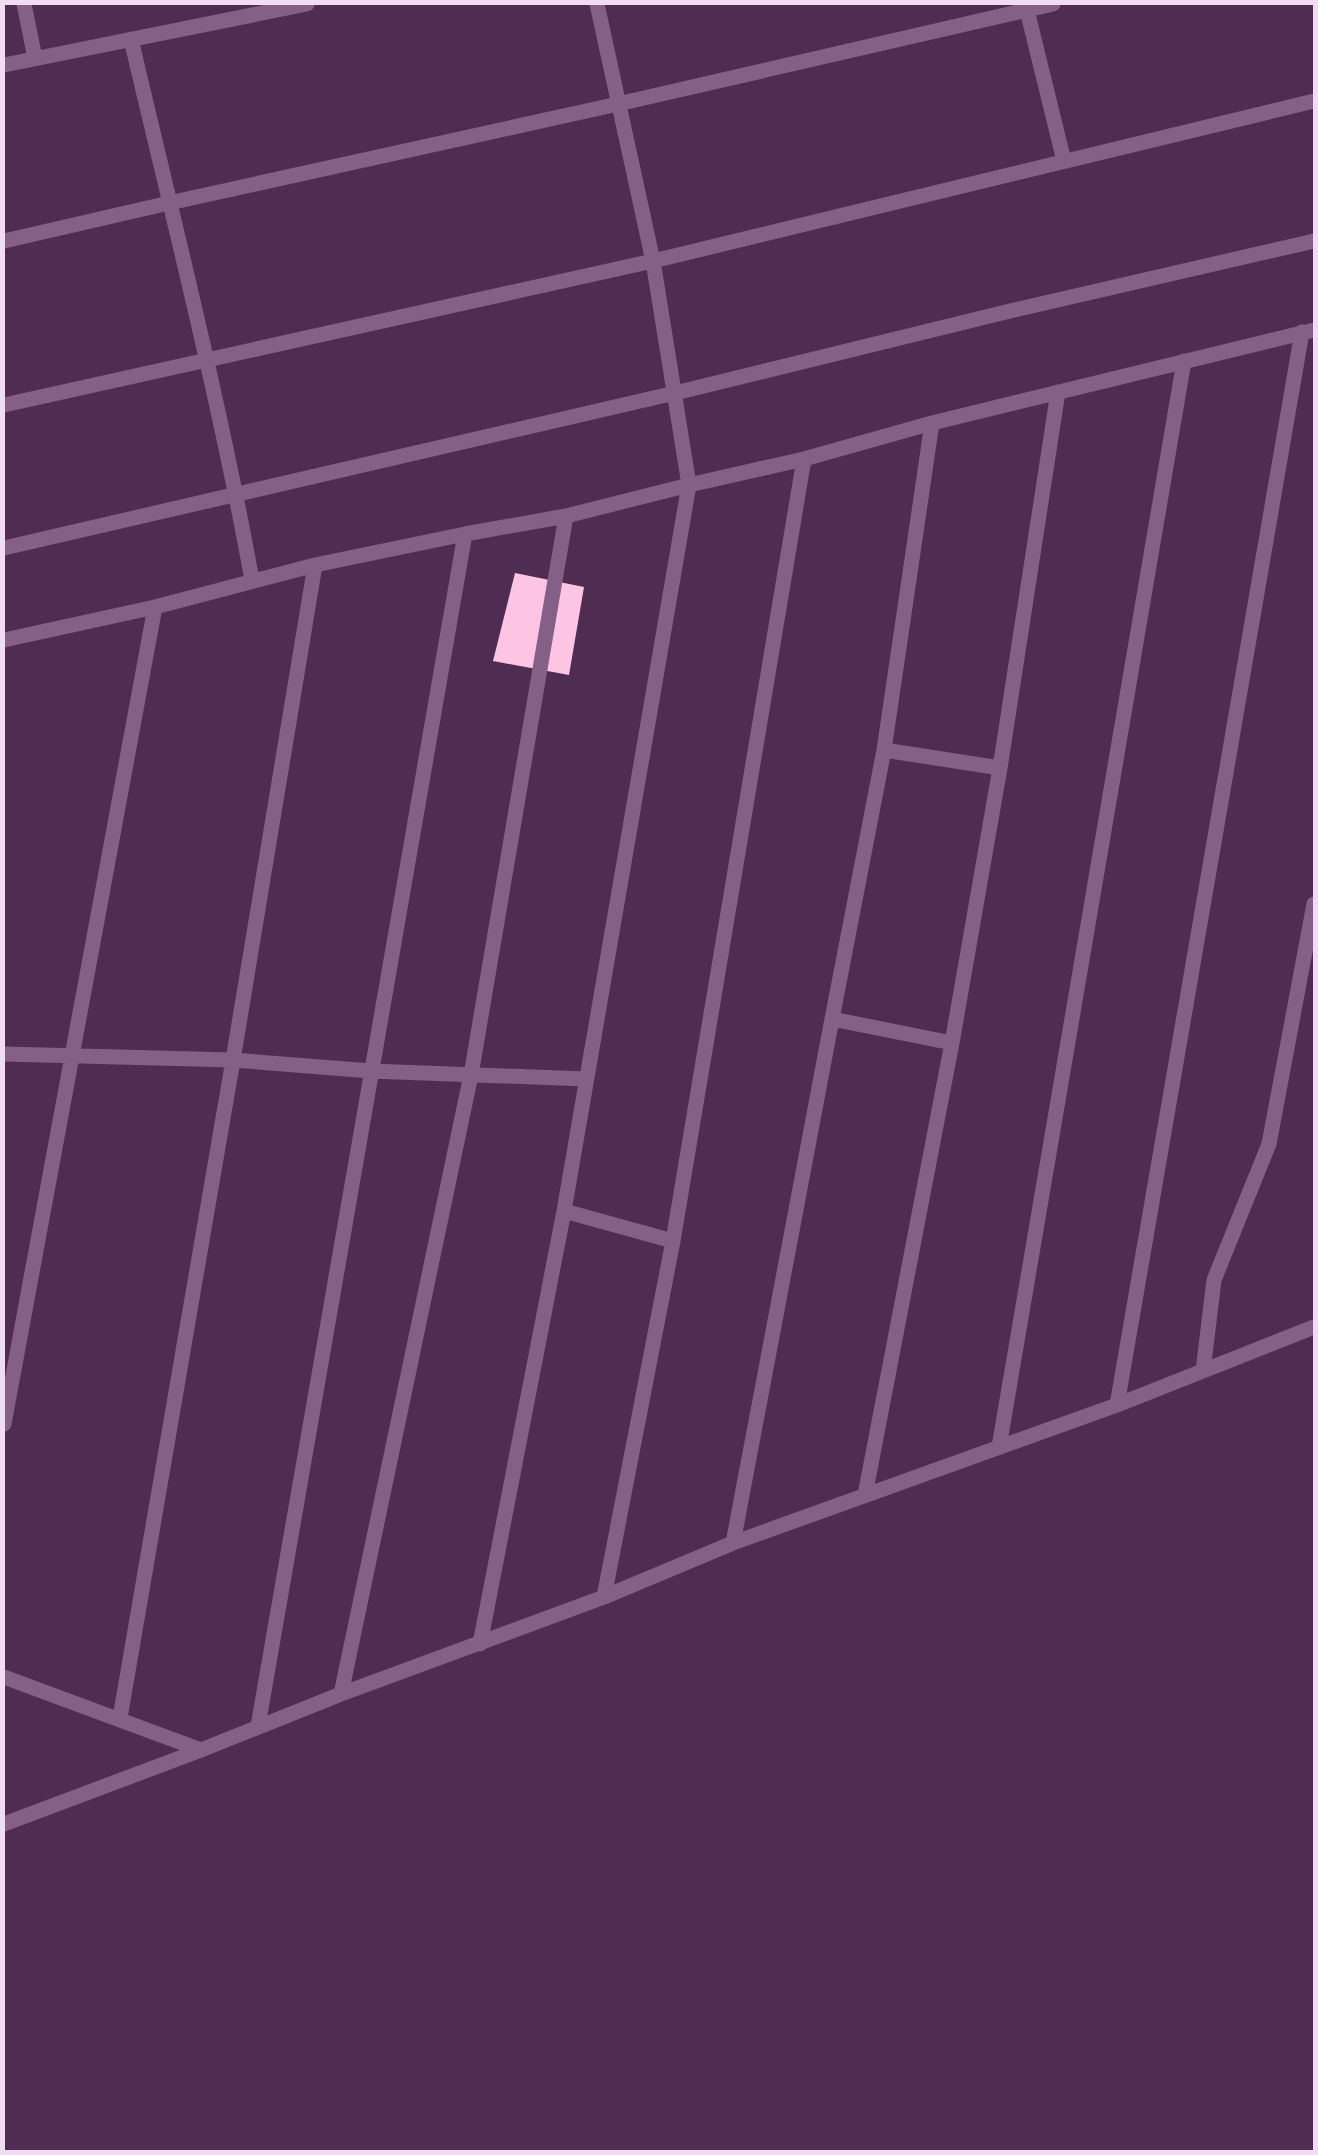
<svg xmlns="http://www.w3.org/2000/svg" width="1318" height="2155" font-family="'DejaVu Sans',sans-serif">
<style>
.building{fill:#fdc4e3}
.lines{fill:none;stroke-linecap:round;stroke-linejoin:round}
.minor{stroke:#845f86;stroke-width:15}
</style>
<rect width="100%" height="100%" fill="#4f2d52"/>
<path class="building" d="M 515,573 L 584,587 L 569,675 L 493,661 Z"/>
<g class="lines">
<path class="minor" d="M 24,4 L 35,58
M 597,4 L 653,261 L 689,485 L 564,1211 L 673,1241 L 604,1597
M 1027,10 L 1064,161
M 131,39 C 173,219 219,398 252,580
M 4,65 L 307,4
M 4,241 L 169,203 L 618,104 L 1053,4
M 4,405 L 653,261 L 1314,101
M 932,423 L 884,750 L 832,1019 L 952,1043
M 4,548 L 675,393 L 1010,311 L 1314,241
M 4,640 L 155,607 L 315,565 L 465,534 L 566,516 L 689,485 L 804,459 L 932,423 L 1314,330
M 884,750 L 1000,768
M 4,1054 L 233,1060 L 371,1071 L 586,1079
M 673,1241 L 804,459
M 1203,1371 L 1214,1280 L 1269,1144 L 1314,904
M 1117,1405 L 1302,332
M 4,1424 L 155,607
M 999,1447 L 1184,361
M 865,1495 L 952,1043 L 1000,768 L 1058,392
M 733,1543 L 832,1019
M 480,1644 L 564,1211
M 4,1677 L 201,1750
M 341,1694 L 471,1075 L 566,516
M 120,1718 L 233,1060 L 315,565
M 258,1726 L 465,534
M 4,1824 L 201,1750 L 341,1694 L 604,1597 L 733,1543 L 1117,1405 L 1314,1327"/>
</g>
<rect width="1318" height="2155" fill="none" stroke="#f2dcf3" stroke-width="10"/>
</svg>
